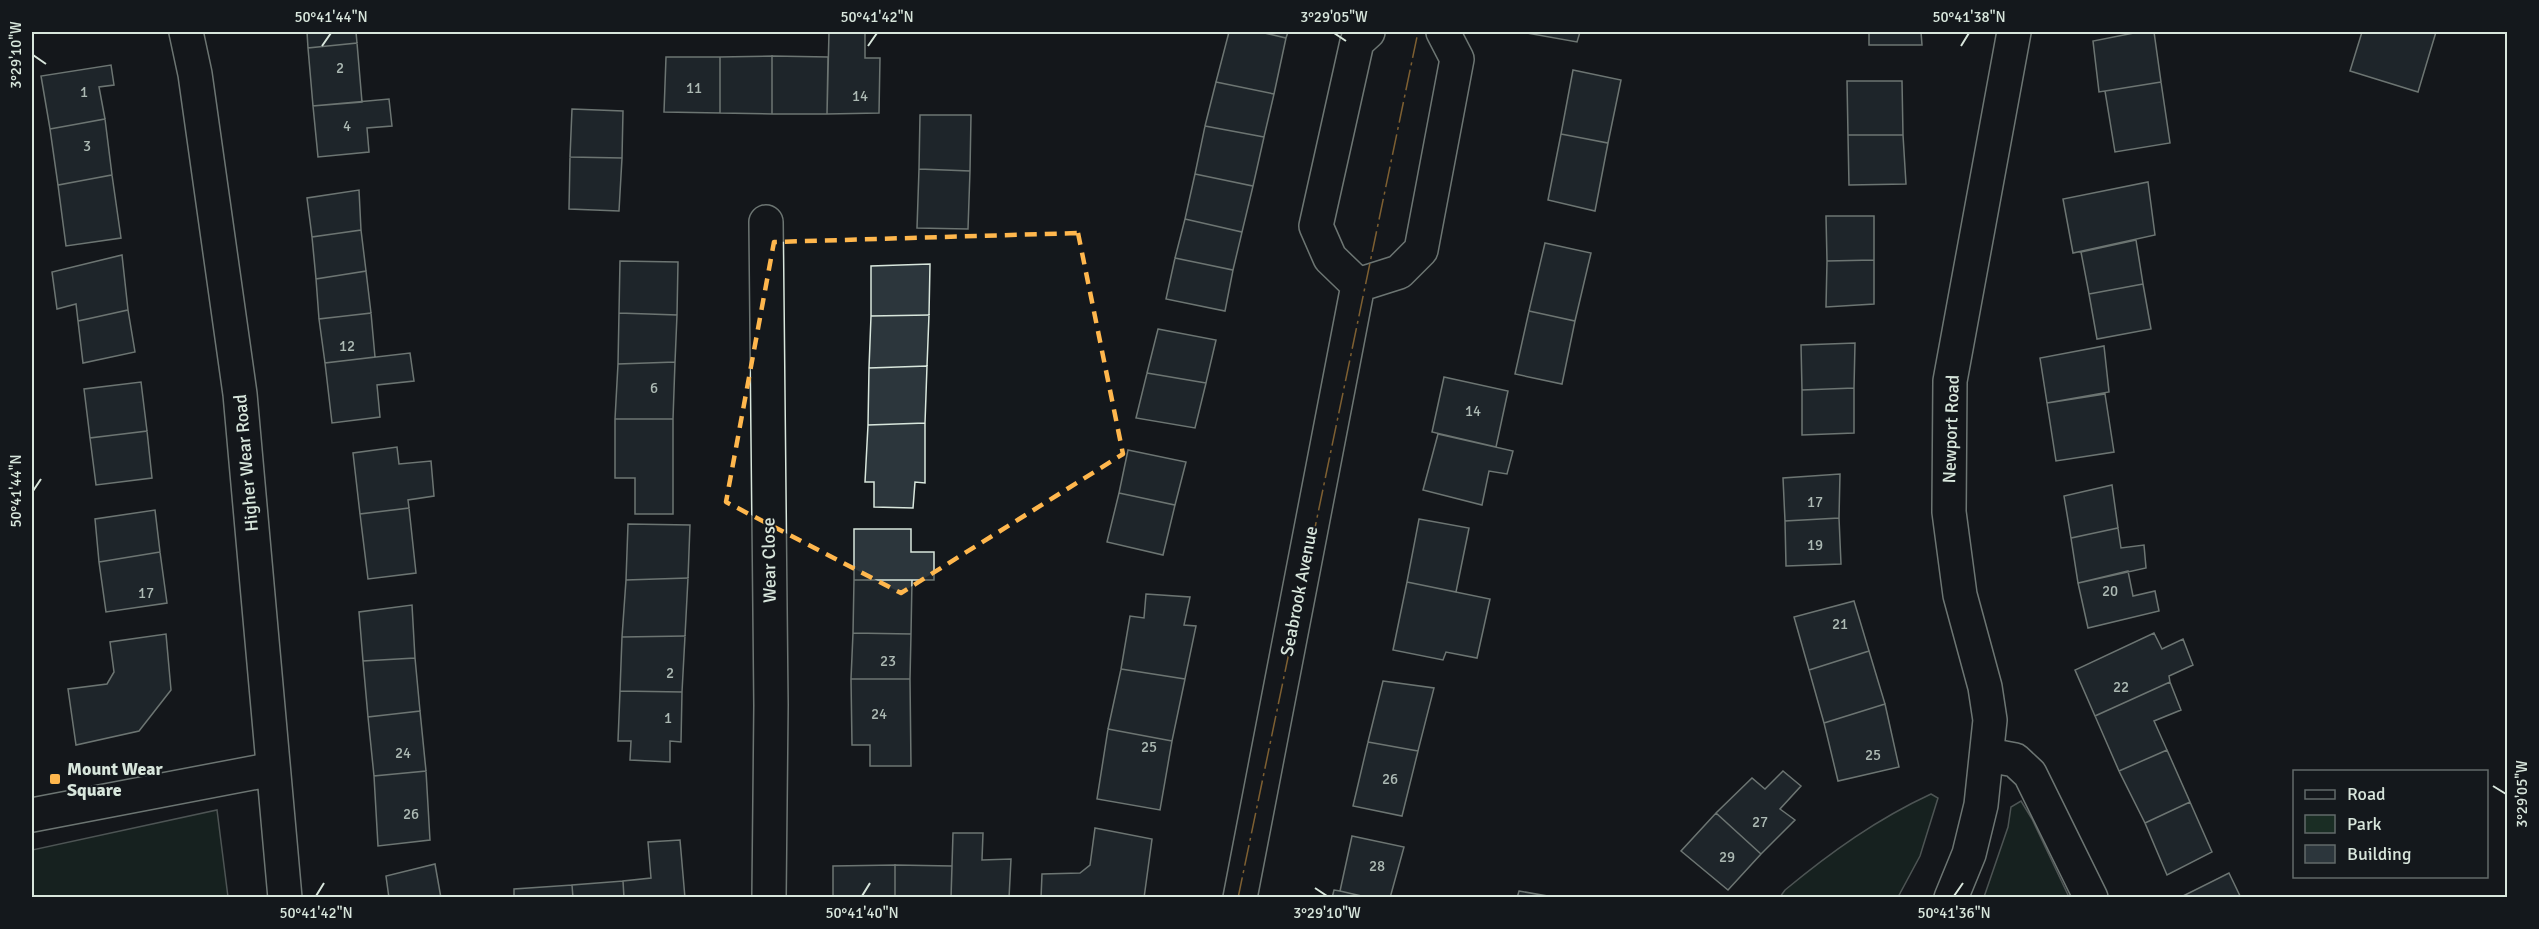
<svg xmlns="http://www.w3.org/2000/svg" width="2539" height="929" font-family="Signika,sans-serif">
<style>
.green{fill:#1a2d24;stroke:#939e99;stroke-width:1.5}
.building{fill:#2c363c;stroke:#d8e6dc;stroke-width:1.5}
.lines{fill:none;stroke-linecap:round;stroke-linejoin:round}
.street-casing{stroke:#d8e6dc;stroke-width:36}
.street{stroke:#14181c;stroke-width:33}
.power{stroke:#ffb74d;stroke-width:1.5;stroke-dasharray:21 4.5 3 4.5;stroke-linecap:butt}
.marked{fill:none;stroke:#ffb74d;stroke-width:4.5;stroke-dasharray:12 8;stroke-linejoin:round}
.ticks{fill:none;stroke:#d8e6dc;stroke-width:2}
.poi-dot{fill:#ffb74d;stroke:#14181c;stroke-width:2}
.labels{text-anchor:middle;stroke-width:4.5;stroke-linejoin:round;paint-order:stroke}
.number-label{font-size:15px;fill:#adbab4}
.street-label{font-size:18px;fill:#d8e6dc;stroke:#14181c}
.poi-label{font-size:18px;font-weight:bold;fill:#d8e6dc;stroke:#14181c;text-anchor:start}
.neatline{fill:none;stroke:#d8e6dc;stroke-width:2}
.ticks-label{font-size:15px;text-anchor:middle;fill:#d8e6dc}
</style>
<rect width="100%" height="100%" fill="#14181c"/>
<path class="green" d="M 1931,794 L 1938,798 L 1920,856 L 1898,897 L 1780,897 L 1785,890 C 1831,852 1877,819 1931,794 Z
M 2021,801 L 2032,819 L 2069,897 L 1984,897 L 2008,827 L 2011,807 Z
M 217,810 L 228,897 L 32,897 L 32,850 Z"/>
<path class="building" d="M 307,32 L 356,32 L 357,43 L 308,48 Z
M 829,32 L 865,32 L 865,58 L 880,58 L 879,113 L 827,114 Z
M 1229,32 L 1260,32 L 1286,38 L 1274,94 L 1216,82 Z
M 1260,32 L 1288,32 L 1286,38 Z
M 1521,32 L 1580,32 L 1577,42 Z
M 1869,32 L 1921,32 L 1922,45 L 1869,45 Z
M 2139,32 L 2154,32 L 2161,82 L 2099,92 L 2093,41 Z
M 2362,32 L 2436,32 L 2418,92 L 2350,71 Z
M 357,43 L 362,102 L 313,106 L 308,48 Z
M 772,56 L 772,114 L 720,113 L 720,57 Z
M 772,56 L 828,57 L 827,114 L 772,114 Z
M 666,57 L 720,57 L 720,113 L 664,112 Z
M 111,65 L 114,85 L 99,87 L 105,119 L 50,129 L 41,76 Z
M 1573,70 L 1621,80 L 1608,143 L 1561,134 Z
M 1847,81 L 1902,81 L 1903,135 L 1848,135 Z
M 1216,82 L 1274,94 L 1264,137 L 1205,126 Z
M 2161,82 L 2170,143 L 2115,152 L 2105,91 Z
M 389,99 L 392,126 L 367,128 L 369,152 L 318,157 L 313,106 Z
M 572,109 L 623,111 L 622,158 L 570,157 Z
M 920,115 L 971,115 L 970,171 L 919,169 Z
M 105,119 L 112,175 L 58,185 L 50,129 Z
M 1205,126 L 1264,137 L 1253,186 L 1195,174 Z
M 1561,134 L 1608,143 L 1595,211 L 1548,200 Z
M 1848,135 L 1903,135 L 1906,184 L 1849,185 Z
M 570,157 L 622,158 L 619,211 L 569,209 Z
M 919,169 L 970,171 L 968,229 L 917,228 Z
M 1195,174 L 1253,186 L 1242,232 L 1185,219 Z
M 112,175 L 121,238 L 66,246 L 58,185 Z
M 2148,182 L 2155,235 L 2073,253 L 2063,199 Z
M 359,190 L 361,230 L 312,237 L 307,198 Z
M 1826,216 L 1874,216 L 1874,260 L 1827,261 Z
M 1185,219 L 1242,232 L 1233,270 L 1175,258 Z
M 361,230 L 366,271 L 316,279 L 312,237 Z
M 2136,240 L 2143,284 L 2089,294 L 2081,252 Z
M 1545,243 L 1591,253 L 1575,321 L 1529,311 Z
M 122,255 L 128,310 L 78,321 L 76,304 L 57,309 L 52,272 Z
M 1175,258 L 1233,270 L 1225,311 L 1166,299 Z
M 1874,260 L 1874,304 L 1826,307 L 1827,261 Z
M 620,261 L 678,262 L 677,315 L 619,313 Z
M 930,264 L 929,315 L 871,316 L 871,266 Z
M 366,271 L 371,313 L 319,319 L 316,279 Z
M 2143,284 L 2151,329 L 2097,339 L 2089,294 Z
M 128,310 L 135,352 L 83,363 L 78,321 Z
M 1529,311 L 1575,321 L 1562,384 L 1515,374 Z
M 371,313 L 375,357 L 325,363 L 319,319 Z
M 619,313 L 677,315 L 675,362 L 618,364 Z
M 929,315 L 927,366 L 869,368 L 871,316 Z
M 1158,329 L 1216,340 L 1206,383 L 1147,373 Z
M 1855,343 L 1854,388 L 1802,390 L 1801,345 Z
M 2104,346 L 2109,392 L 2047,403 L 2040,358 Z
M 410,353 L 414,381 L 377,385 L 380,417 L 332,423 L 325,363 Z
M 675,362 L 673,419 L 615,419 L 618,364 Z
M 927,366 L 925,423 L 868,425 L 869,368 Z
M 1147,373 L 1206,383 L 1195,428 L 1136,418 Z
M 1444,377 L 1508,391 L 1496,447 L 1432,432 Z
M 141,382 L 147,431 L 90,438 L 84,389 Z
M 1854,388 L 1854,433 L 1802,435 L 1802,390 Z
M 2105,394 L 2114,452 L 2056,461 L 2047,403 Z
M 615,419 L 673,419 L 673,514 L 635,514 L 635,478 L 615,478 Z
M 925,423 L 925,483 L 915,482 L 913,508 L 874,507 L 874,482 L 865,482 L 868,425 Z
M 147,431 L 152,478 L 96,485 L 90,438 Z
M 1438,434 L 1513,451 L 1507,474 L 1489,471 L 1482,505 L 1423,490 Z
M 397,447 L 399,464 L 431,461 L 434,496 L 408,500 L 409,508 L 360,514 L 353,453 Z
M 1128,450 L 1186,462 L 1175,505 L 1119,493 Z
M 1840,474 L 1839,518 L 1785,521 L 1783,478 Z
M 2112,485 L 2118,528 L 2071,538 L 2064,496 Z
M 1119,493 L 1175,505 L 1163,555 L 1107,542 Z
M 409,508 L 416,573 L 368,579 L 360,514 Z
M 155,510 L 160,552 L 99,562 L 95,519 Z
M 1839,518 L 1841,564 L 1786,566 L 1785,521 Z
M 1419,519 L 1469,528 L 1456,592 L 1407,582 Z
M 628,524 L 690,525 L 688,578 L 626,580 Z
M 2118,528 L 2121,548 L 2144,545 L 2146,568 L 2078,583 L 2071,538 Z
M 854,529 L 911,529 L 911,552 L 934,552 L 934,580 L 854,580 Z
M 160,552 L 167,603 L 106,612 L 99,562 Z
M 2128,571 L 2133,596 L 2155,591 L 2159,611 L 2088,628 L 2078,583 Z
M 688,578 L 685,636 L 622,637 L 626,580 Z
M 854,580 L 912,580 L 911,634 L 853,633 Z
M 1407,582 L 1490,599 L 1477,658 L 1446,652 L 1443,660 L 1393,650 Z
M 1146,594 L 1190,597 L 1184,625 L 1196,626 L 1185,679 L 1121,669 L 1130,616 L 1144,618 Z
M 1854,601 L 1869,651 L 1809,670 L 1794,617 Z
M 412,605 L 415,658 L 363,661 L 359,612 Z
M 853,633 L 911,634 L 910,679 L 851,679 Z
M 2154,633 L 2162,649 L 2183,639 L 2193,665 L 2169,676 L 2170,682 L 2095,716 L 2075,670 Z
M 166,634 L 171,690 L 139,731 L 76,745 L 68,689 L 107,684 L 114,672 L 110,642 Z
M 685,636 L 682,692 L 620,691 L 622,637 Z
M 1869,651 L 1885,704 L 1824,723 L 1809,670 Z
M 415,658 L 420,711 L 368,717 L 363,661 Z
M 1121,669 L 1185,679 L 1172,741 L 1108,729 Z
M 851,679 L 910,679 L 911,766 L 870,766 L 870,745 L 852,745 Z
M 1383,681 L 1434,688 L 1418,751 L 1368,742 Z
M 2170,682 L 2181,710 L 2154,721 L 2167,750 L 2119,771 L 2095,716 Z
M 620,691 L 682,692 L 681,742 L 670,741 L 670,762 L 630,760 L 631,741 L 618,741 Z
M 1885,704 L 1899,767 L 1838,781 L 1824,723 Z
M 420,711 L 426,771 L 374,776 L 368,717 Z
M 1108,729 L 1172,741 L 1160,810 L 1097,799 Z
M 1368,742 L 1418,751 L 1402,816 L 1353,806 Z
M 2167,750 L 2190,802 L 2145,823 L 2119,771 Z
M 426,771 L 430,840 L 378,846 L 374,776 Z
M 1783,771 L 1801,786 L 1780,809 L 1795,820 L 1761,854 L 1716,813 L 1752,778 L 1765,789 Z
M 2190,802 L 2212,852 L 2167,875 L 2145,823 Z
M 1716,813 L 1761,854 L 1728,890 L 1681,851 Z
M 1095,828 L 1152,839 L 1144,898 L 1041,898 L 1042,874 L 1080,873 L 1090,865 Z
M 953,833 L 983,833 L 982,860 L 1011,859 L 1009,898 L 951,898 Z
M 1352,836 L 1404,847 L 1390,898 L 1370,898 L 1340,891 Z
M 680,840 L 685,898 L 624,898 L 623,881 L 651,878 L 648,842 Z
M 435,864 L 441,898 L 389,898 L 386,876 Z
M 895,865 L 895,898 L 833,898 L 833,866 Z
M 895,865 L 952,866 L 951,898 L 895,898 Z
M 2229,873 L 2241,898 L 2182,898 L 2181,897 Z
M 623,881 L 624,898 L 573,898 L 572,885 Z
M 572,885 L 573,898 L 514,898 L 514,889 Z
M 1334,890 L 1340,891 L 1370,898 L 1332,898 Z
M 1519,891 L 1559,898 L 1517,898 Z"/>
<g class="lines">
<g class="street-casing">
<path id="street" d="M 186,32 L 195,74 L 240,394 L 285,898
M 766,222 L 771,705 L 769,898
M 1358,285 L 1399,272 L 1421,250 L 1457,59 L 1443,32
M 1988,755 L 2015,760 L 2030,774 L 2091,898
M 32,815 L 273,769
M 1240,898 L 1358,285 L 1330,258 L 1316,226 L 1357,42 L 1368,32
M 1951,898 L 1969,854 L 1981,805 L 1990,720 L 1985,687 L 1960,595 L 1949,512 L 1950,381 L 2014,32"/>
</g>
<use href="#street" class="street"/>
<path class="power" d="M 1238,898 L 1418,32"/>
</g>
<path d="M0 0H2539V929H0ZM 1078,233 L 1123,454 L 901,593 L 726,502 L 774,242 Z" fill="#14181c" fill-opacity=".55" fill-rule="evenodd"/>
<path class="marked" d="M 1078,233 L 1123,454 L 901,593 L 726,502 L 774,242 Z"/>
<path class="ticks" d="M 1334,33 L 1346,41M 322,46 L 331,33M 868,46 L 877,33M 1961,46 L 1969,33M 33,55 L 46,64M 33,491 L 41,479M 2493,786 L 2506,794M 1315,888 L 1327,896M 316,896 L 324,883M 862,896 L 870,883M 1954,896 L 1963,883"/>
<rect class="poi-dot" x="49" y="773" width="12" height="12" rx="3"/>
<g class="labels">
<g class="number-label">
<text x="340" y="73">2</text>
<text x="694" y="93">11</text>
<text x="84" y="97">1</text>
<text x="860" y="101">14</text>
<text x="347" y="131">4</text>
<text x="87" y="151">3</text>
<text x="347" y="351">12</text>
<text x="654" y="393">6</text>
<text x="1473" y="416">14</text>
<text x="1815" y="507">17</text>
<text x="1815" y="550">19</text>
<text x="2110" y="596">20</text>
<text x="146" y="598">17</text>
<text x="1840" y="629">21</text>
<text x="888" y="666">23</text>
<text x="670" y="678">2</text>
<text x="2121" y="692">22</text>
<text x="879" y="719">24</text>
<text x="668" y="723">1</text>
<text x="1149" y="752">25</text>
<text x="403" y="758">24</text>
<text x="1873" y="760">25</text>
<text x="1390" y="784">26</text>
<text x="411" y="819">26</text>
<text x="1760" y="827">27</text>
<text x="1727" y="862">29</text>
<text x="1377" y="871">28</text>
</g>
<g class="street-label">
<text transform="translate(1951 429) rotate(-88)" y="6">Newport Road</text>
<text transform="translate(246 463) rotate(-95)" y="6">Higher Wear Road</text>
<text transform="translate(769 560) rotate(-91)" y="6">Wear Close</text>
<text transform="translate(1299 591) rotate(-79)" y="6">Seabrook Avenue</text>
</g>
<g class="poi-label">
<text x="67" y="775">Mount Wear<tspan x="67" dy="21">Square</tspan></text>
</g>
</g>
<rect width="2539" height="929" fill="none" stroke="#14181c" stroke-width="66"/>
<rect x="2293" y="770" width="195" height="108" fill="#14181c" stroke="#626a69" stroke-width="1.5"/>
<rect x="2305" y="790" width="30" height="9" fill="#14181c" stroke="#626a69" stroke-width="1.5"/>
<text x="2347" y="800" font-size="18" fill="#d8e6dc">Road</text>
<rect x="2305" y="815" width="30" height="18" fill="#1a2d24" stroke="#626a69" stroke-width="1.5"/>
<text x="2347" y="830" font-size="18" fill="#d8e6dc">Park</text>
<rect x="2305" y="845" width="30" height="18" fill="#2c363c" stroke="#626a69" stroke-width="1.5"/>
<text x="2347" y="860" font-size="18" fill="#d8e6dc">Building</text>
<rect x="33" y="33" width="2473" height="863" class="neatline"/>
<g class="ticks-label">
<text x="331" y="22">50°41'44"N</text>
<text x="877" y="22">50°41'42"N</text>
<text x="1334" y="22">3°29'05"W</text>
<text x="1969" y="22">50°41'38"N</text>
<text transform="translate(16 55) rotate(-90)" y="5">3°29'10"W</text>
<text transform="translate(16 491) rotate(-90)" y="5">50°41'44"N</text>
<text transform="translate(2522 794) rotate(-90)" y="5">3°29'05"W</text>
<text x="316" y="918">50°41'42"N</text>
<text x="862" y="918">50°41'40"N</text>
<text x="1327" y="918">3°29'10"W</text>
<text x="1954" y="918">50°41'36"N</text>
</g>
</svg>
